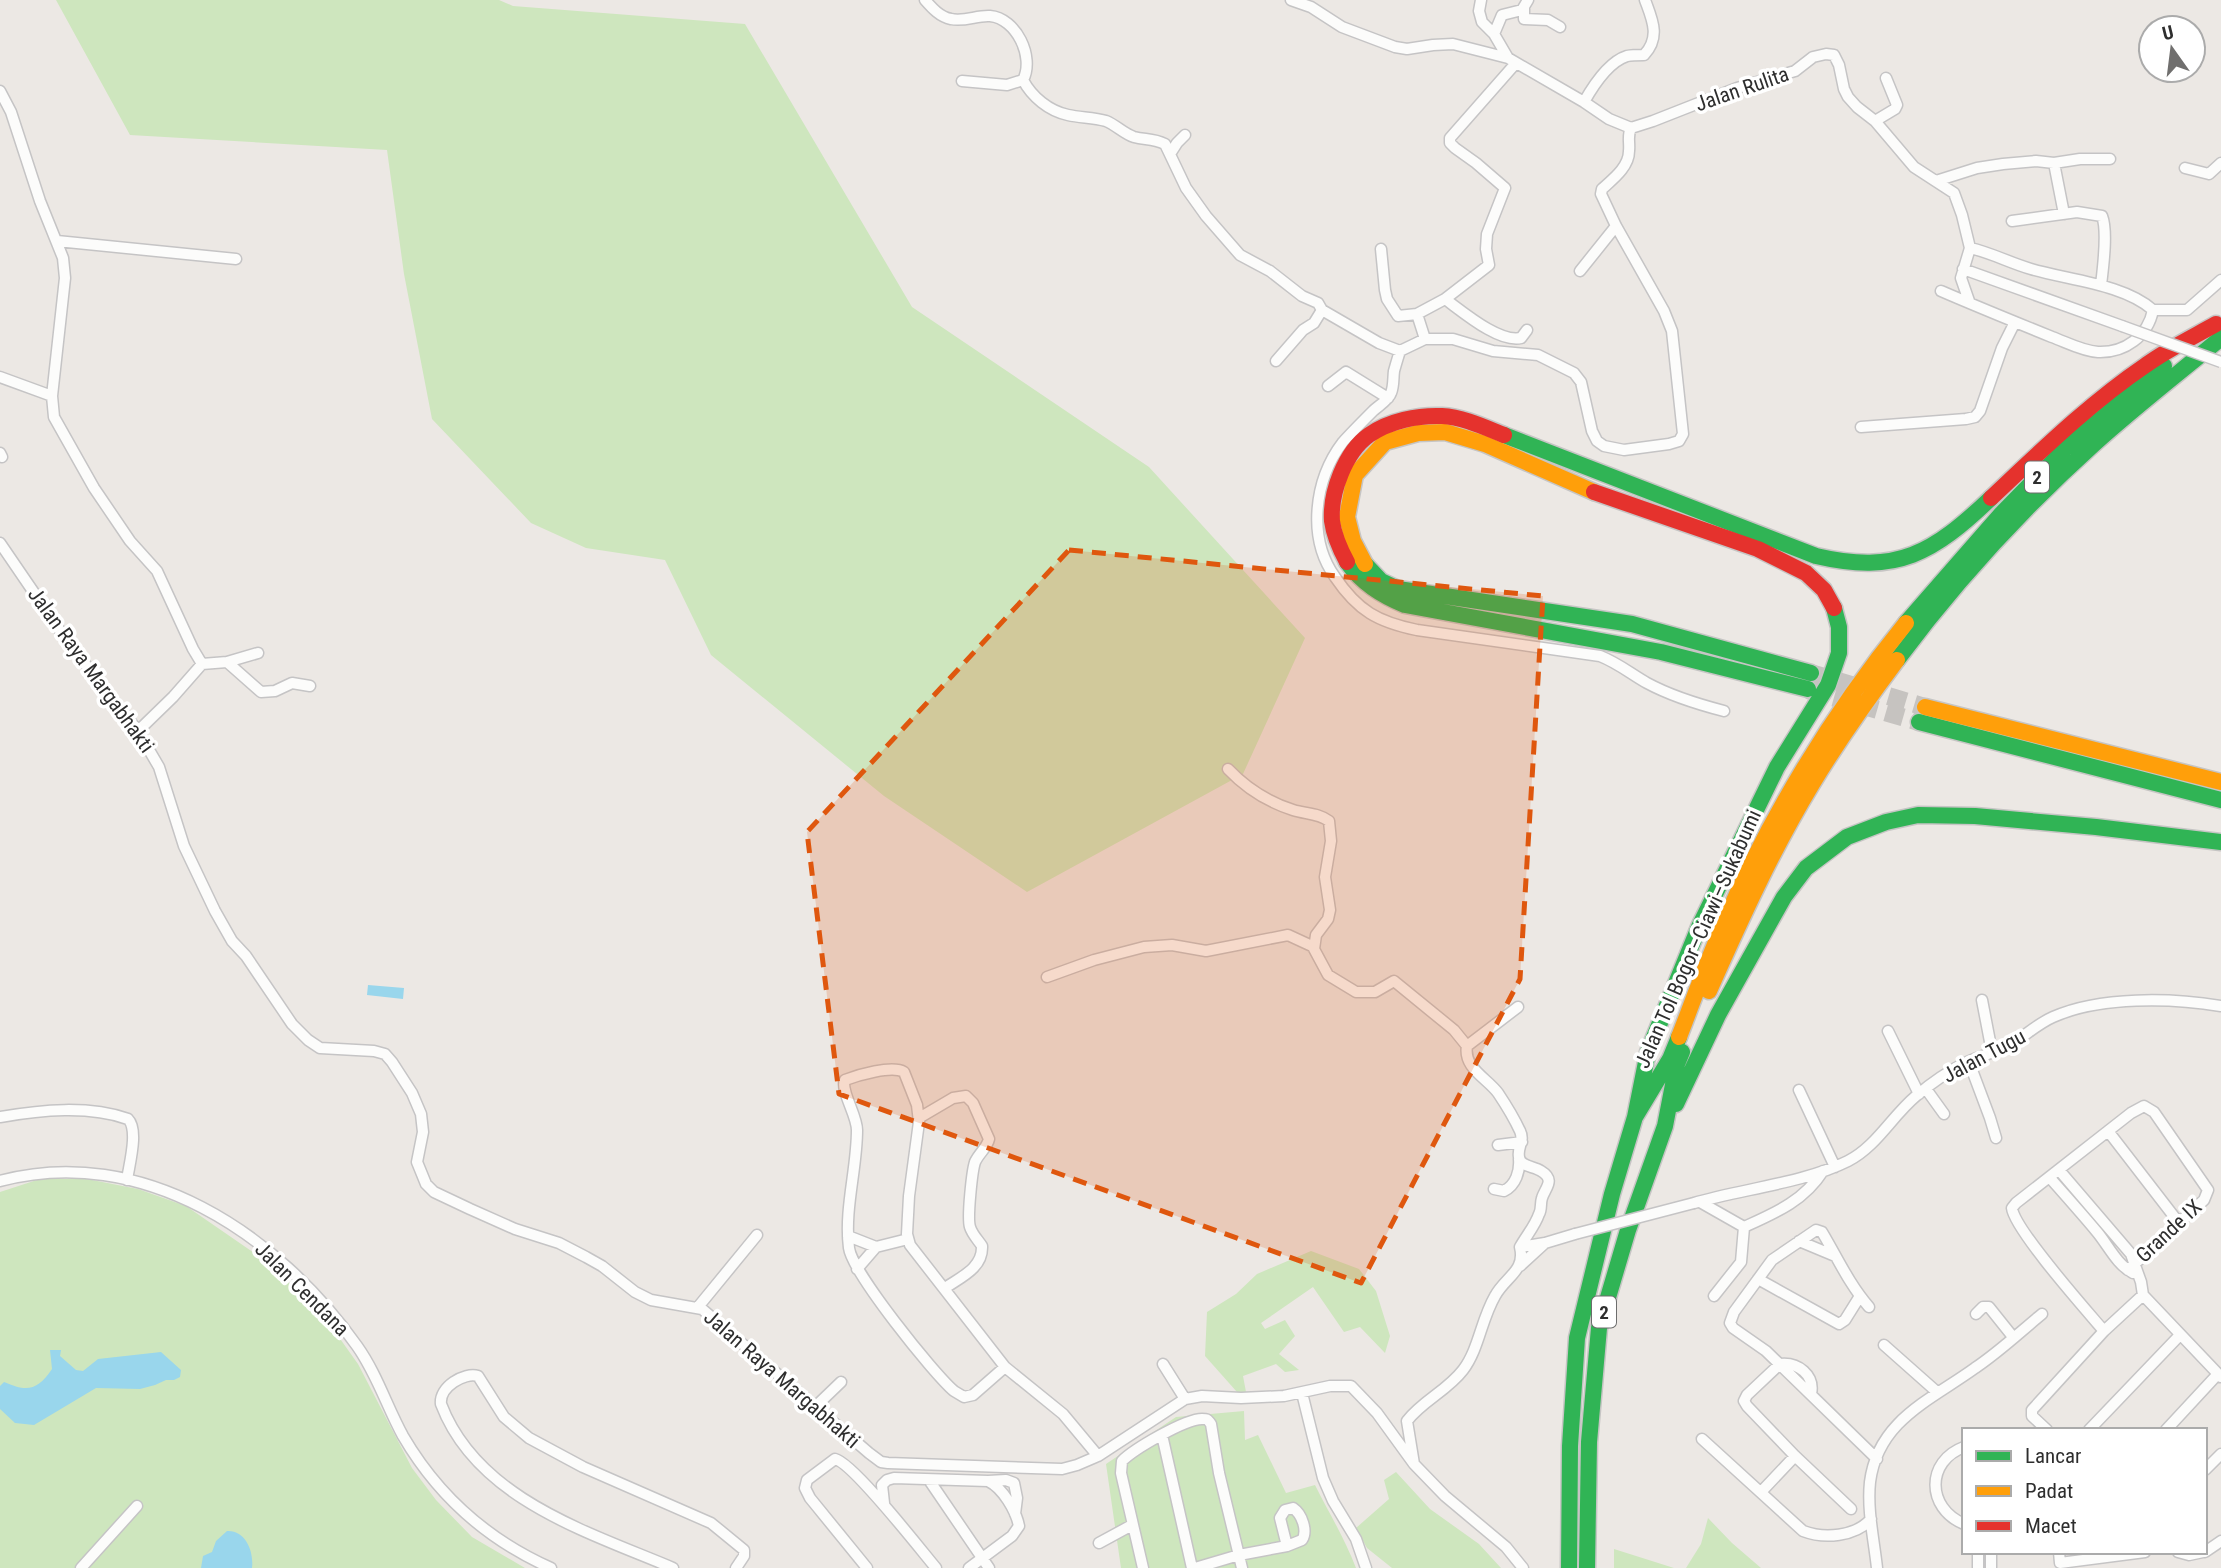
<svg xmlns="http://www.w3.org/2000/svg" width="2221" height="1568" font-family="'Roboto Condensed',sans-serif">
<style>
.green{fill:#cee6be}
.water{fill:#99d6ec}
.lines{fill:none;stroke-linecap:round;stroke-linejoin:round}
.highway-tunnel{stroke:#c6c3c0;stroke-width:18;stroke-dasharray:18 9;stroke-linecap:butt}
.street-casing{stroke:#c5c4c5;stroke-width:13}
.fast-casing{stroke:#c6c5c4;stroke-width:19}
.slow-casing{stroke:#c6c5c4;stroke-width:19}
.jam-casing{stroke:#c6c5c4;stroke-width:19}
.street{stroke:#fcfcfb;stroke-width:10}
.fast{stroke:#30b455;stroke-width:16}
.slow{stroke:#ff9f0a;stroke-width:16}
.jam{stroke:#e5322d;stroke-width:16}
.street-bridge-casing{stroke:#c5c4c5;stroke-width:13;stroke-linecap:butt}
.street-bridge{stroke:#fcfcfb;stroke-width:10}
.marked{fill:#df570e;fill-opacity:0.2;stroke:#df570e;stroke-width:5;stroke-dasharray:14 9;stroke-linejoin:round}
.labels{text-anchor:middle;stroke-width:7;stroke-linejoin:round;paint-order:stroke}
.shield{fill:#fff;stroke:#6d6d6d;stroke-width:2}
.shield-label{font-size:19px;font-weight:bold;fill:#2e2e2e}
.street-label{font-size:21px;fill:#2e2e2e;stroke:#fff}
</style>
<rect width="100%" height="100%" fill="#ece8e4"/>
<path class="green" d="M 56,0 L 499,0 L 513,6 L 745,24 L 912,307 L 1149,467 L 1305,638 L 1243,774 L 1027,892 L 884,796 L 711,655 L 665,560 L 586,548 L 531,523 L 432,419 L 404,274 L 387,150 L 130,135 Z
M 40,1179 L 87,1179 L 138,1189 L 186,1206 L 270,1264 L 326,1319 L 358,1364 L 412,1468 L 436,1500 L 472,1537 L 525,1568 L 0,1568 L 0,1192 Z
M 1311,1251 L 1359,1269 L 1376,1291 L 1390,1336 L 1385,1353 L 1360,1327 L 1344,1332 L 1313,1287 L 1261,1323 L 1265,1329 L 1285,1320 L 1295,1336 L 1279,1354 L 1299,1370 L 1285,1372 L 1276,1364 L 1243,1376 L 1246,1392 L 1237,1392 L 1205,1356 L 1207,1312 L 1236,1294 L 1257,1274 Z
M 1244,1411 L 1245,1440 L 1258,1435 L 1286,1493 L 1315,1485 C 1329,1513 1345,1539 1356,1568 L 1121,1568 L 1106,1464 L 1176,1417 Z
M 1396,1472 L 1430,1509 L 1479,1544 L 1501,1568 L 1392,1568 L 1367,1548 L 1356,1528 L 1389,1499 L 1384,1480 Z
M 1708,1518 L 1732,1543 L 1761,1568 L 1686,1568 L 1701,1544 Z
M 1614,1549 L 1674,1568 L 1614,1568 Z"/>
<path class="water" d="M 368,985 L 404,988 L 403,999 L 367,995 Z
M 50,1350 L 61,1350 L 60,1356 L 76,1370 L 83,1371 L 98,1359 L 161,1352 L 181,1370 L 180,1377 L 174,1380 L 166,1380 L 155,1385 L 140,1389 L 96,1388 L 34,1425 L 15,1423 L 0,1409 L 0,1386 L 4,1382 C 27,1392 37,1391 52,1369 Z
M 227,1531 C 246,1530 254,1552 252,1568 L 201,1568 L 203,1556 L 212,1552 L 216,1541 Z"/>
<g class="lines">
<path class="highway-tunnel" d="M 1811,673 L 1925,707
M 1808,690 L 1919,722"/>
<g class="street-casing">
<path id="street" d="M 925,0 C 932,8 940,17 951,19 C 965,22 977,15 990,16 C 1016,18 1035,57 1023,80 C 1032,97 1049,111 1068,115 C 1081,118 1093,117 1106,121 C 1116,125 1124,134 1134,137 C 1145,140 1153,138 1165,144 L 1186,188 L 1206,216 L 1240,255 L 1270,271 L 1302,296 L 1318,303 L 1322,310 L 1379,343 L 1400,351 L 1425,339 L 1417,314 L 1445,299 L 1489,265 L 1486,249 L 1487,234 L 1505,188 L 1476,163 L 1455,148 L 1450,143 L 1450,138 L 1516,63
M 1291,0 L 1311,7 L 1342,27 L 1395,47 L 1407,49 L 1433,45 L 1453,44 L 1508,58
M 1481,0 L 1479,11 L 1482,22 L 1494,34 L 1508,58 L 1584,102 L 1609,119 L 1631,128 L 1653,121 L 1737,88 L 1795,71 L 1813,57 L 1826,54 L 1834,55 L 1839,65 L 1844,89 L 1848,97 L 1857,107 L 1875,121 L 1914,167 L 1954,193 L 1962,215 L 1970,248 L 1961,278 L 1969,301
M 1524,7 L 1524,19 L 1548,20 L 1560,27
M 1494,34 L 1502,15 L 1522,10 L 1528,0
M 962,81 L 1007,85 L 1023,80
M 0,91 L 11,112 L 40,201 L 63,258 L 65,278 L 52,396 L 54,417 L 94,488 L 130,541 L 157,571 L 193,649 L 202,664 L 173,697 L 138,731
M 1584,102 C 1593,86 1608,62 1627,56 C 1632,55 1638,55 1644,55 C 1661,37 1652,19 1645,0
M 1875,121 L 1895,109 L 1897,105 L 1886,78
M 1170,154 L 1177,143 L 1185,135
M 2054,163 L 2064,214
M 2185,168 L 2209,174 L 2221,163
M 1936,181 L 1977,168 L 2003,164 L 2036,161 L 2054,163 L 2080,159 L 2110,159
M 2012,221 L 2077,212 L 2102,216 C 2108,231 2103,268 2101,285
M 57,241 L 236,259
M 1970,248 C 1992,253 2010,263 2031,269 C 2068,280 2124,284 2153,310
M 1381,249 L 1385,290 L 1387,299 L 1398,316 L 1417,314
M 1963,269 L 2122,326
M 1580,271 L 1616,226
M 1941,291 C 1978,307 2015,322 2052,337 C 2066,342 2082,351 2098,352 C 2125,353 2148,336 2153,310
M 1445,299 C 1463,312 1499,343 1521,338 L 1527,330
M 2153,310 L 2187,310 L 2221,280
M 1425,339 L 1453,339 L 1493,351 L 1538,355 L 1574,373 L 1581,382 L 1592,431 L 1597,441 L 1604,446 L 1624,450 L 1669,444 L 1679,441 L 1683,434 L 1672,331 L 1664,311 L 1616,226 L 1601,194 L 1602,189 C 1613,179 1629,167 1629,151 C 1630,142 1627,136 1631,128
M 1400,351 C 1398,357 1396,364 1394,371 C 1393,378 1394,386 1391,393 C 1389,400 1378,406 1373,411 C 1363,421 1352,432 1343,442 C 1314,480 1307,538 1335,577 C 1358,611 1378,622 1417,630 L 1600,656 C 1618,663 1631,674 1647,683 C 1671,696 1697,704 1724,711
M 1276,361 L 1303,330 L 1314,323 L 1322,310
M 0,377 L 52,396
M 1328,386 L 1346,372 L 1388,398
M 1861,427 L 1966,419 L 1975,417 L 1980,411 L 2002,348 L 2015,322
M 0,453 L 2,457
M 0,543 L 67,641 L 138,731 L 159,767 L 184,846 L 215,911 L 232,941 L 246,956 L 292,1024 L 308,1040 L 320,1048 L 374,1051 L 385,1054 L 392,1062 L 412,1093 L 421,1114 L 423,1132 L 417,1162 L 426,1184 L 434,1192 L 470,1209 L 515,1229 L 559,1243 L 586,1257 L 602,1266 L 635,1292 L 651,1300 L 702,1309 L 869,1453 L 881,1462 L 888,1463 L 1062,1469 L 1077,1465 L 1098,1456 L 1185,1399 L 1202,1396 L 1241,1398 L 1284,1396 L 1330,1386 L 1351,1386 L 1377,1413 L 1414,1464 L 1445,1496 L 1506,1547 L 1523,1568
M 227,662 L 261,692 L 275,691 L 292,683 L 310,686
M 202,664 L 227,662 L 258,653
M 1228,769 C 1246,788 1268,802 1293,810 C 1305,814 1319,813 1329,821 L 1331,841 L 1325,877 L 1330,910 L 1328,919 L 1316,935 L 1314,949 L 1328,975 L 1356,992 L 1375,992 L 1394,981 L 1454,1030 L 1467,1046 C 1463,1068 1487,1078 1498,1093 C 1506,1105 1514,1118 1520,1131 C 1525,1141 1517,1147 1519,1157 C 1520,1167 1534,1166 1541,1171 C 1556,1180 1545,1188 1542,1198 C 1540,1204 1542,1209 1539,1214 C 1535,1226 1526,1236 1520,1247 C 1526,1271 1505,1277 1495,1296 C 1481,1320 1479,1349 1463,1370 C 1447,1391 1422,1401 1407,1421 L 1414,1464
M 1047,977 L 1094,960 L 1144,947 L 1172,945 L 1206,951 L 1288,935 L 1314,947
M 1982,1000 L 1992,1052
M 1888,1031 L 1919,1094
M 1467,1046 L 1518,1007
M 1969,1062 L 1990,1118 L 1996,1138
M 1926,1089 L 1944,1114
M 1799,1090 L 1835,1167
M 0,1117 C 41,1110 88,1105 128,1119 C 139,1130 129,1165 127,1180
M 919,1118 L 953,1098 L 966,1096 L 973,1103 L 989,1139 C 987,1148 979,1153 975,1162 C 972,1171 967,1218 970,1227 C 972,1234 978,1240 982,1246 C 983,1268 961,1277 945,1288
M 2108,1131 L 2179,1223
M 1498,1145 L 1522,1142
M 2059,1170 L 2131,1254 L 2141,1282 L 2143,1295 L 2221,1377
M 2050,1178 C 2066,1196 2082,1214 2097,1232 C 2108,1245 2117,1265 2133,1273
M 0,1181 C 141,1143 278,1234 357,1346 C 377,1374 387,1407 403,1436 C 438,1496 488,1540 551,1568
M 1494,1189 L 1504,1191 C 1516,1185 1520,1171 1519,1159
M 1700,1202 L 1744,1227 L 1741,1262 L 1714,1296
M 1694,1203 C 1742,1189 1804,1183 1848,1161 C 1876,1147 1892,1116 1916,1096 C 1929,1085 1949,1071 1965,1063 C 1979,1056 1995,1053 2009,1045 C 2024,1037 2037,1024 2053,1017 C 2100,996 2172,998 2221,1006
M 1744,1227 C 1775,1213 1804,1201 1823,1171
M 848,1236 L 876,1247
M 1799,1241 L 1835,1256
M 1520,1247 L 1545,1243 L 1575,1234
M 1520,1266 L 1545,1243
M 857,1269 L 876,1247 L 908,1239
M 1758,1279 L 1839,1324 L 1845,1320 L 1860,1296
M 698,1307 L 757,1235
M 1869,1307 C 1849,1284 1837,1257 1822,1232 L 1816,1230 L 1772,1260 L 1734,1312 L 1730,1323 L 1733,1328 L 1766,1351 L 1877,1459
M 1976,1314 L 1983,1307 L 1989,1307 L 2013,1337
M 2104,1331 C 2087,1311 2014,1229 2012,1208 L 2016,1203 L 2131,1113 L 2144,1106 L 2154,1112 L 2208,1190 L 2204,1200 L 2128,1270
M 1884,1345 L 1937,1392
M 1163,1364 L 1185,1399
M 1005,1367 L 973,1395 L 964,1397 L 954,1391 C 933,1373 852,1272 849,1248 C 844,1209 857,1169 857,1130 C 857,1115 840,1090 845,1080 C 858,1075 892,1065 904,1072 L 917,1105 L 919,1122 L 909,1196 L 907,1234 L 910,1245 L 1005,1367 L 1063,1414 L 1098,1456
M 1302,1393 L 1323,1478 L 1333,1501 L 1356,1539 L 1366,1568
M 1811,1394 C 1815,1375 1798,1362 1780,1364 L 1747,1395 L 1744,1401 L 1747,1406 L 1795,1456 L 1851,1509
M 815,1407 L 841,1382
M 2047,1430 L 2032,1416 L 2032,1410 L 2104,1331 L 2143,1295
M 2089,1430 L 2180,1335
M 2166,1430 L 2218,1374
M 1162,1435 L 1192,1568
M 1702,1439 L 1803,1531 C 1824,1539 1855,1537 1871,1519
M 1964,1447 C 1926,1461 1926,1508 1964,1524
M 2205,1470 L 2221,1454
M 929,1480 L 989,1568
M 988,1481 L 1006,1480 L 1014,1483 L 1017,1498 L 1015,1514
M 1761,1492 L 1795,1456
M 884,1503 L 882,1485 L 887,1480 L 894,1478 L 988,1481 C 1003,1488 1016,1511 1019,1526 L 1012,1536 L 969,1568
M 1099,1543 L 1132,1525
M 1978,1552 L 1978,1568
M 2059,1552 L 2060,1563 L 2145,1552
M 2178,1552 L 2189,1555 L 2203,1552
M 2205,1552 L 2221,1541
M 81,1568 L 137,1506
M 673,1568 C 588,1532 477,1499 441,1404 C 439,1387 464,1372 478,1376 L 504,1417 L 529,1438 L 583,1467 L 711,1523 L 744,1550 L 744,1556 L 736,1568
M 867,1568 L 810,1498 L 805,1488 L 807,1480 L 835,1459 C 853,1463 920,1549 936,1568
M 1143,1568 L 1121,1473 L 1122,1461 C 1134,1449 1185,1419 1202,1419 C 1208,1419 1207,1419 1211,1424 L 1219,1473 L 1242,1568
M 1195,1568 L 1239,1555 L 1287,1546 L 1302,1540 C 1308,1531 1302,1514 1293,1508 L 1285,1510 L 1280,1518 L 1287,1546
M 1877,1568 C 1874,1540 1867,1510 1870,1482 C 1878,1420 1931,1400 1975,1368 C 1999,1352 2020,1332 2042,1314
M 1991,1568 L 1991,1552"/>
</g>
<g class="fast-casing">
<path id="fast" d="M 1504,435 L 1816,556 C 1898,575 1933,553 1991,498
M 1347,562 C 1362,583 1381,595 1405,605 L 1661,652 L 1808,689
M 1365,564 L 1381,581 L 1398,589 L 1632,624 L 1811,673
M 1906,623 L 2002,513 L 2066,448 L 2164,366
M 1897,660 C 1955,582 2022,509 2094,444 C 2135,407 2179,373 2221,338
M 1919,722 L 2221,800
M 1676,1104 L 1718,1015 L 1784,897 L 1806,868 L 1847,837 L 1886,822 L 1918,815 L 1975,816 L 2096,827 L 2221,842
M 1635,1117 L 1648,1052 L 1699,927 L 1777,767 L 1828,685 L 1839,653 L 1839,627 L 1834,608
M 1569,1568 L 1570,1446 L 1577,1338 L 1612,1194 L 1635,1117 L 1670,1059 L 1679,1037
M 1587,1568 L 1589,1442 L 1599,1328 L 1628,1230 L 1665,1126 L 1677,1064 L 1682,1052"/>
</g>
<g class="slow-casing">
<path id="slow" d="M 1365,564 L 1353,541 L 1347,517 L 1355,475 L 1385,442 L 1418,433 L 1445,432 L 1485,444 L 1594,492
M 1925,707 L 2221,782
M 1709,991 C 1740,921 1772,850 1812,784 C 1838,741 1867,700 1897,660
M 1679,1037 C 1693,1001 1706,964 1722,928 C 1768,820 1832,714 1906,623"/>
</g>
<g class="jam-casing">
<path id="jam" d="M 1594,492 L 1758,549 L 1806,573 L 1824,590 L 1834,608
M 1991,498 C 2041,451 2090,403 2146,365 C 2168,349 2193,337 2216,324
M 1347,562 C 1340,549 1334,536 1332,521 C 1330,493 1345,452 1369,435 C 1389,421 1418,415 1442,416 C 1463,417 1484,427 1504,435"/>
</g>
<use href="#street" class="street"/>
<use href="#fast" class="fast"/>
<use href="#slow" class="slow"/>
<use href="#jam" class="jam"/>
<g class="street-bridge-casing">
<path id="street-bridge" d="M 2122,326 L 2221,362
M 1575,1234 L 1694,1203"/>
</g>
<use href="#street-bridge" class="street-bridge"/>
</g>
<path class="marked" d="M 1069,550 L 1543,596 L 1520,979 L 1361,1283 L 839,1094 L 807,832 Z"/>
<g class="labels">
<g class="shield">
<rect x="2025" y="461.5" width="24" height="31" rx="5"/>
<rect x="1592" y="1296.5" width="24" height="31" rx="5"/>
</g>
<g class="shield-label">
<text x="2037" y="484">2</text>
<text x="1604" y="1319">2</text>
</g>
<g class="street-label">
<text transform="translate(1742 89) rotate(-19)" y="7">Jalan Rulita</text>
<text transform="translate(91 670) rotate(54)" y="7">Jalan Raya Margabhakti</text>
<text transform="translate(1698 939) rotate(-66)" y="7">Jalan Tol Bogor–Ciawi–Sukabumi</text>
<text transform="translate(1984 1056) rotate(-28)" y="7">Jalan Tugu</text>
<text transform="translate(2169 1231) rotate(-43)" y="7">Grande IX</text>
<text transform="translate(302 1289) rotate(45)" y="7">Jalan Cendana</text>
<text transform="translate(782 1379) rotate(41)" y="7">Jalan Raya Margabhakti</text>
</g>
</g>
<rect x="1962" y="1428" width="245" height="126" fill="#ffffff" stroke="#ababab" stroke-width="2"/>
<rect x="1976" y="1451" width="35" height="10" fill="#30b455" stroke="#ababab" stroke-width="2"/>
<text x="2025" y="1463" font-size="21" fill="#2e2e2e">Lancar</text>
<rect x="1976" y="1486" width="35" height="10" fill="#ff9f0a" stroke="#ababab" stroke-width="2"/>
<text x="2025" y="1498" font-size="21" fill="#2e2e2e">Padat</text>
<rect x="1976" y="1521" width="35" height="10" fill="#e5322d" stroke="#ababab" stroke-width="2"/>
<text x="2025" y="1533" font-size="21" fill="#2e2e2e">Macet</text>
<g transform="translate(2172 49) rotate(346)"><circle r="33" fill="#ffffff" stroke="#ababab" stroke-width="2"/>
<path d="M0-5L12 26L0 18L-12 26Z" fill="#706f6e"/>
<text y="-10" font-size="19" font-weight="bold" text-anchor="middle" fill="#2e2e2e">U</text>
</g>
</svg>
